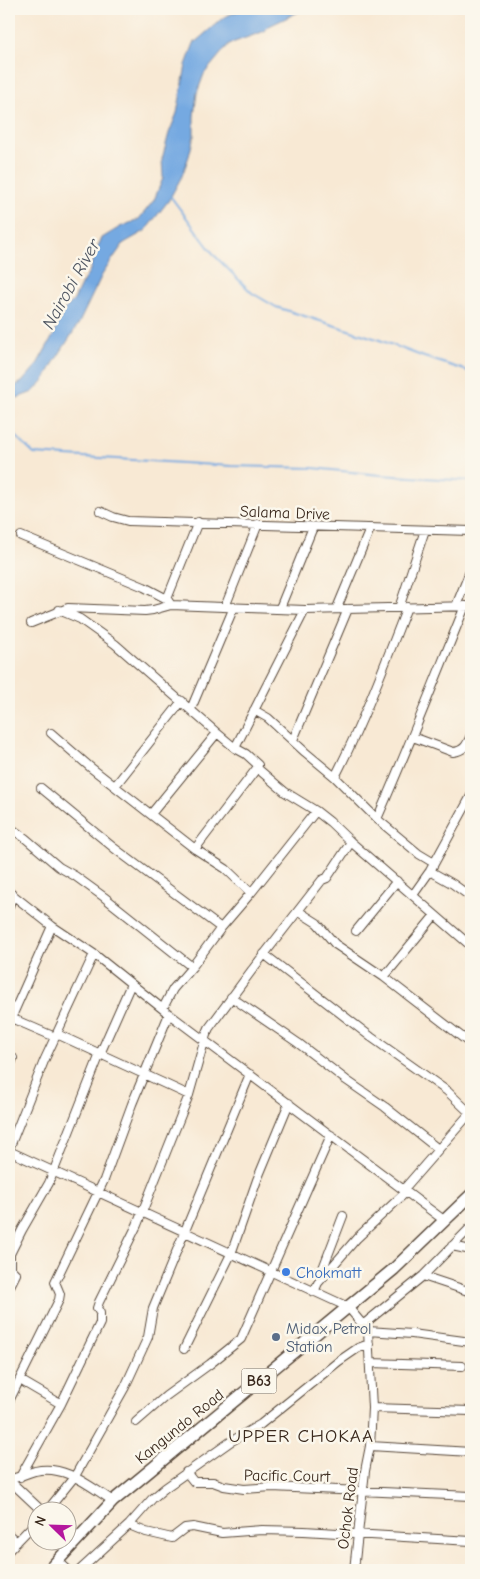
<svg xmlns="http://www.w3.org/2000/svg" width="480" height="1579" font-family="'Comic Neue',sans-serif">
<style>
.water{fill:#74a9e1;stroke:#586a80}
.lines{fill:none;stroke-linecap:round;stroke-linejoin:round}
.stream{stroke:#74a9e1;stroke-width:2}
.minor-casing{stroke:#574739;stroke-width:10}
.highway-casing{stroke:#574739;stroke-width:14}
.minor{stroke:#fff;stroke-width:8}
.highway{stroke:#fff;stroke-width:11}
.shop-dot{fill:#3f7fe0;stroke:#fbf7ec;stroke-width:2}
.service-dot{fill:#5c6f8a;stroke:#fbf7ec;stroke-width:2}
.labels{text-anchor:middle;stroke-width:5;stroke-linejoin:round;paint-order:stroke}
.shield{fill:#fbf7ec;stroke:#75685c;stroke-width:1}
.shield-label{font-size:15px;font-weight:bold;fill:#3b2a1e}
.street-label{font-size:16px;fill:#3b2a1e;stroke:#fbf7ec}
.shop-label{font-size:16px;fill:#366cbe;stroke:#fbf7ec;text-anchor:start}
.service-label{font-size:16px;fill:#4e5e75;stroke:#fbf7ec;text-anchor:start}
.water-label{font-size:18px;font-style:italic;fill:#4f5662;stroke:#fbf7ec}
.quarter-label{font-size:19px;letter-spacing:1px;fill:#3b2a1e;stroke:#fbf7ec}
</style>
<rect width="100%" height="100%" fill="#fbf7ec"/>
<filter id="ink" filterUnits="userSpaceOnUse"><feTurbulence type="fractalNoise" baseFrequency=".02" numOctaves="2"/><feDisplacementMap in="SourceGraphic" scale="10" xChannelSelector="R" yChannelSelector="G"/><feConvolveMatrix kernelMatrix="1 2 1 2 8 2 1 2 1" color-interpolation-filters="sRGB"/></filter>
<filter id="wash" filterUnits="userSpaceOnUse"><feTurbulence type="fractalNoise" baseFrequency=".0096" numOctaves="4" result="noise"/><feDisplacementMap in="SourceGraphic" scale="20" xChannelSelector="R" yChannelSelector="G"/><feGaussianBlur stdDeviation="1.12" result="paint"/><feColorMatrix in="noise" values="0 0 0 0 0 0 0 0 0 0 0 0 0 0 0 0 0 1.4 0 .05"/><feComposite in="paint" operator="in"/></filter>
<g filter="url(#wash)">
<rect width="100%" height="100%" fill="#f8e9d4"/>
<path class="water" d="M 243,9 L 305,9 L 267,27 L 265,31 L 229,44 L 204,74 L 197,93 L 194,116 L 194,136 L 189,156 L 182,176 L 169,200 L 145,231 L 124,243 L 114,257 L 102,275 L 79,323 L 53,364 L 45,379 L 33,392 L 9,401 L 9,389 L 22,382 L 36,366 L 53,336 L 64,310 L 74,300 L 81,285 L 90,270 L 94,254 L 102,238 L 120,227 L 139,219 L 154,200 L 163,178 L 162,159 L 169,133 L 177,113 L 186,65 L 194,43 L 224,17 Z"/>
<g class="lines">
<path class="stream" d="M 171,197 L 215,256 L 252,293 L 276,307 L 377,339 L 424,357 L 471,372
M 469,371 L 471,367
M 9,430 L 34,454 L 232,466 L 313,468 L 380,475 L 471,481"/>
</g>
</g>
<g filter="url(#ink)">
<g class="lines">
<g class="minor-casing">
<path id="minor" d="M 100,511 L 113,517 L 128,521 L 471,531
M 21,536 L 144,587 L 167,599 L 171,605 L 305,610
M 167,599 L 198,522
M 456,606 L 471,569
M 225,607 L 258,524
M 280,608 L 313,527
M 337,608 L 370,529
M 399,608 L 425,530
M 59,610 L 80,619 L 115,644 L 217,733 L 235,748 L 246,754 L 258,765 L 257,768 L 285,792 L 316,811 L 330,822 L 351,842 L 471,946
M 31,623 L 68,608 L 145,611 L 153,610 L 171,605
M 191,709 L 234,607
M 254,710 L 268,718 L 305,752 L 335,777 L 377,819 L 419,854 L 434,863
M 51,733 L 90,767 L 195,849 L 226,869 L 251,893
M 413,737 L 453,752 C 464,751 467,745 471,735
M 293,740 L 348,609
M 235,748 L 305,610 L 471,606
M 335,777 C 363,722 385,664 407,607
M 115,786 L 182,701
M 41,788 L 114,848 L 221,928
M 151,814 L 217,733
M 377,819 C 408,749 436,677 465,606
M 9,827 L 25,838 L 59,867 L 75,876 L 104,897 L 192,967
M 195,849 L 257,768
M 430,871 L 453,884 L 471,897
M 9,892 L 52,926 L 94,954 L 169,1014 L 445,1221
M 413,895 L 430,871 L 471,796
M 9,906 L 13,895
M 298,911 L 317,923 L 335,944 L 384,977 L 471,1044
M 356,931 L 397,881
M 264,954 L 371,1037 L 447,1091 L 470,1113
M 384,977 L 435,915
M 231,997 L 298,1043 L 346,1080 L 385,1107 L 438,1149
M 163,1008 L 173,989 L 192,967 L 221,928 L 251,893 L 316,811
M 11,1018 L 55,1037
M 9,1023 L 52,926
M 57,1034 L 189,1095
M 9,1069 L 13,1058
M 9,1149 L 44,1061 L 94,954
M 9,1151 L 348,1307 L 368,1331 L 412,1334 L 471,1342
M 403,1190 L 471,1112
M 452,1246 L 471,1250
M 320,1276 L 343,1216
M 423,1276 L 471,1292
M 9,1288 L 16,1274 L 10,1268 L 10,1254 L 22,1230 L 49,1183 L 100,1054 L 131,984
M 314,1292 L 318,1283 L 357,1238 L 406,1192
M 364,1324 L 423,1276 L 471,1227
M 184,1349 L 231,1254 L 257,1180 L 289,1103
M 371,1363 L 462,1366
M 20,1380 L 61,1404
M 9,1401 L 59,1300 L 60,1294 L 55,1282 L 104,1180 L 132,1104 L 169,1014
M 372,1408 L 471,1411
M 136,1422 L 166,1396 L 210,1364 L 241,1339 L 331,1135
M 370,1446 L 471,1452
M 186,1472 L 194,1482 L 213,1482 L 224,1486 L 244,1489 L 272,1487 L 471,1496
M 20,1477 L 61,1404 L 100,1323 L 100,1313 L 97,1308 L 99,1302 L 137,1225 L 189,1095 L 206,1035 L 209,1028 L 252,970 L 322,880 L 327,878 L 351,842
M 9,1480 C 18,1477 26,1474 35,1471 C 65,1464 89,1486 113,1501
M 9,1480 L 43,1512
M 46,1512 L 75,1476 L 125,1387 L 148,1337 L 153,1308 L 250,1074
M 129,1525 L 146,1532 L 172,1538 L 185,1528 L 193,1527 L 222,1533 L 262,1530 L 304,1531 L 471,1541
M 9,1535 L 17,1542
M 9,1550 L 38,1520
M 58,1561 L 68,1570
M 80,1570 L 129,1525 L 152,1499 L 165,1488 L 230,1442 L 261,1424 L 339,1361 L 358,1348 L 369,1344
M 354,1570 L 365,1471 L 370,1446 L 372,1408 L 368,1331"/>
</g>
<g class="highway-casing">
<path id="highway" d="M 49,1570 L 113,1501 L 394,1269 L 471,1195"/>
</g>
<use href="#minor" class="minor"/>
<use href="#highway" class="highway"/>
</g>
</g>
<circle class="shop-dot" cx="286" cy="1272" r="5"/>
<circle class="service-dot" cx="276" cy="1337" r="5"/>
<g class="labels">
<rect class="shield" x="241.5" y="1368.5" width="35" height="25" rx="4"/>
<g class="shield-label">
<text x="259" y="1386">B63</text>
</g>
<g class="street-label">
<text transform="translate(285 512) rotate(2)" y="6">Salama Drive</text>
<text transform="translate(179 1426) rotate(-39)" y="6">Kangundo Road</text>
<text transform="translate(287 1475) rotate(1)" y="6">Pacific Court</text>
<text transform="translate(347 1508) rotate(-83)" y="6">Ochok Road</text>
</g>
<g class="shop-label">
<text x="296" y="1278">Chokmatt</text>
</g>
<g class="service-label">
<text x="286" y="1334">Midax Petrol<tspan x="286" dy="18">Station</tspan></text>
</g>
<g class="water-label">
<text transform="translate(71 284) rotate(-61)" y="6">Nairobi River</text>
</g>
<g class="quarter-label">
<text x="301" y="1442">UPPER CHOKAA</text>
</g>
</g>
<rect width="480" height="1579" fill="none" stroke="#fbf7ec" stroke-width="30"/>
<g transform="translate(52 1526) rotate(293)"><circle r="24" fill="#fbf7ec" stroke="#aea59a"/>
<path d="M0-4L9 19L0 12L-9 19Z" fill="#b5179e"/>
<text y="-8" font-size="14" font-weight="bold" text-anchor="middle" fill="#3b2a1e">N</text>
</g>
</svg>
